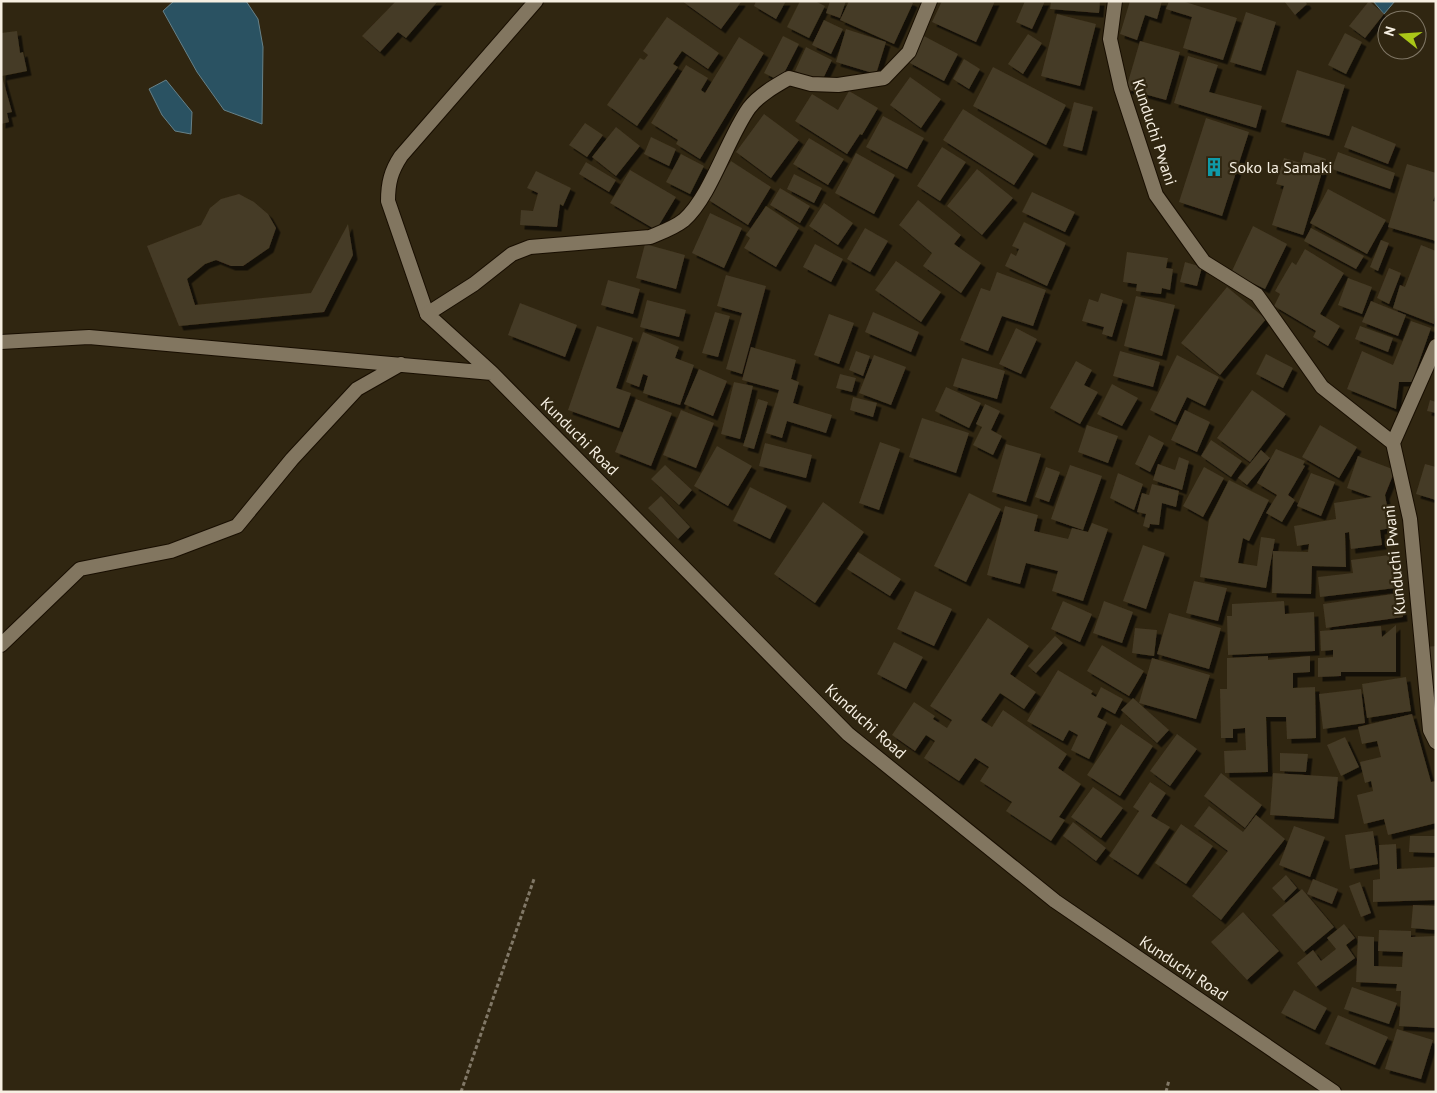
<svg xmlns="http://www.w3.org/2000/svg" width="1437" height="1093" font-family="'PT Sans',sans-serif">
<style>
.water{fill:#2a5262;stroke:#678188}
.building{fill:#453a25;filter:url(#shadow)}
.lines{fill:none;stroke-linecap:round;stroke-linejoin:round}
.service-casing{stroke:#180e00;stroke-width:16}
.minor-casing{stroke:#180e00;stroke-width:16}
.path{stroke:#817867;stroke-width:3;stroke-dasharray:4 2.5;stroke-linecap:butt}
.service{stroke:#827660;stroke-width:14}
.minor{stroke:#827660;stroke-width:14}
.labels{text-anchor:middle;stroke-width:4.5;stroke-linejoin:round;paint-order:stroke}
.street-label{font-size:16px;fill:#f6efe2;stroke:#302611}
.poi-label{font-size:16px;fill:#f6efe2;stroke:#302611;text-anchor:start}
</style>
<defs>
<filter id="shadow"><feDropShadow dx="4.5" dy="4.5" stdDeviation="0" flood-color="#0009"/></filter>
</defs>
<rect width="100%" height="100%" fill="#302611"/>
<path class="water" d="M 174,1 L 246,1 L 258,19 L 263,47 L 262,124 L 224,110 L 197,72 L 163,11 Z
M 1373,1 L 1395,1 L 1384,14 Z
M 166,80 L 192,112 L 191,134 L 175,131 L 162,115 L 149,89 Z"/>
<path class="building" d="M 396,1 L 438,1 L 406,38 L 398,32 L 380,52 L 362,36 Z
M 682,1 L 740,1 L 741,2 L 721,29 Z
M 756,1 L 786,1 L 776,19 L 754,6 Z
M 800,1 L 815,1 L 825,6 L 809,38 L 787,27 Z
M 830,1 L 846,1 L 840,18 L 826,13 Z
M 849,1 L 910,1 L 913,3 L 894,44 L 840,20 Z
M 942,1 L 995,1 L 976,42 L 932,22 Z
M 1025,1 L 1045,1 L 1032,29 L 1016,22 Z
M 1051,1 L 1100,1 L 1099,13 L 1050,9 Z
M 1130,1 L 1162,1 L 1157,19 L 1145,15 L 1137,40 L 1120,34 Z
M 1169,1 L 1182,1 L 1237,18 L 1223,60 L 1183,48 L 1192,17 L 1166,9 Z
M 1284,1 L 1305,1 L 1307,4 L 1295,15 Z
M 1369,1 L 1384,14 L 1365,38 L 1349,26 Z
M 1246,12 L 1276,22 L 1261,71 L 1230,62 Z
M 1057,14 L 1096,24 L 1080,86 L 1041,76 Z
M 667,17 L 719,53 L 708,69 L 682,51 L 673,64 L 678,67 L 637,126 L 607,105 L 640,58 L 644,60 L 648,55 L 643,51 Z
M 824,20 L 843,29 L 831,54 L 812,45 Z
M 846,29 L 886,42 L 876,74 L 836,62 Z
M 17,31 L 20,53 L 23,52 L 27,71 L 2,76 L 12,112 L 7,113 L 9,122 L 1,124 L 1,33 Z
M 1345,33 L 1362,42 L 1346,74 L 1328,65 Z
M 1028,34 L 1042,43 L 1023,74 L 1008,64 Z
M 922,35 L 958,54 L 944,81 L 908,62 Z
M 783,36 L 799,44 L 780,81 L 764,73 Z
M 739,37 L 764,53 L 700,159 L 676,144 L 678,140 L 651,123 L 686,65 L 708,78 L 701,90 L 705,93 Z
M 1140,41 L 1180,52 L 1166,100 L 1126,89 Z
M 806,47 L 832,60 L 821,83 L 795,71 Z
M 1188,56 L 1218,65 L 1209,92 L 1262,106 L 1256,128 L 1174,103 Z
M 964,59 L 980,69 L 969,89 L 953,79 Z
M 993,67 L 1066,105 L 1046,145 L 973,106 Z
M 1297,70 L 1345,85 L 1329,136 L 1281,122 Z
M 910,77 L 941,99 L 921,128 L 890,105 Z
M 849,91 L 878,108 L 862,135 L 860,134 L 847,154 L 795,121 L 812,94 L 838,110 Z
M 1074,102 L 1093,107 L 1082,151 L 1063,146 Z
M 963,109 L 1034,154 L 1014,185 L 943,140 Z
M 764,114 L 799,140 L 771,178 L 736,152 Z
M 883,116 L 924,138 L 907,169 L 866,147 Z
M 1206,118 L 1249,132 L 1222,216 L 1179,202 Z
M 585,123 L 603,135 L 587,157 L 569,145 Z
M 1352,126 L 1396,144 L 1388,164 L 1344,147 Z
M 616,127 L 640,146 L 616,176 L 592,157 Z
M 651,137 L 676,149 L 669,166 L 644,154 Z
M 809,138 L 844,159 L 828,185 L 793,164 Z
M 942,147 L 966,162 L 940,201 L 917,186 Z
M 1304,152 L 1326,159 L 1303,235 L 1272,225 L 1284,186 L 1276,184 L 1284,158 L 1301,163 Z
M 1338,152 L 1395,173 L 1390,189 L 1332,169 Z
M 856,153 L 895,175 L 874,214 L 835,193 Z
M 681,154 L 704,166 L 690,194 L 666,182 Z
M 731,161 L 771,187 L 748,225 L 707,199 Z
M 586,162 L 616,180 L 609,192 L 579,174 Z
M 1407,164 L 1436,173 L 1436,193 L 1433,201 L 1436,202 L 1436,241 L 1388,227 Z
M 977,169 L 1013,198 L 982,235 L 947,206 Z
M 630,170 L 676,197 L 656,230 L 610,203 Z
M 536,171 L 571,188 L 563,206 L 560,204 L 557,227 L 520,225 L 521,210 L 533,211 L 538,193 L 527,188 Z
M 794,174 L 822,188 L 814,203 L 787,189 Z
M 780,188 L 810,206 L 800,223 L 770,205 Z
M 1328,189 L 1386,220 L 1367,254 L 1310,223 Z
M 1032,192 L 1075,212 L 1065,232 L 1022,212 Z
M 239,194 L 254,202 L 268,214 L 276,228 L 269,248 L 243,266 L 231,266 L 216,260 L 205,264 L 187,279 L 195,305 L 311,293 L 348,224 L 353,255 L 324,312 L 179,326 L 147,246 L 201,225 L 210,208 L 221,199 Z
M 918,200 L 961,235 L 954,244 L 981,263 L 961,293 L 923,266 L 932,253 L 899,225 Z
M 824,203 L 853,223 L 838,245 L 809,226 Z
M 766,206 L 799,228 L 776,267 L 744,248 L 750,238 L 746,235 Z
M 710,213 L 742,228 L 724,268 L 692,253 Z
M 1024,222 L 1066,243 L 1047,286 L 1005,266 L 1011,253 L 1016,256 L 1019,249 L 1012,246 Z
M 1253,226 L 1287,244 L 1265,289 L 1231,273 Z
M 865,228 L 888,241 L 870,272 L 847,259 Z
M 1311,228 L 1364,256 L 1356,269 L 1304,241 Z
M 1381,240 L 1389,243 L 1378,271 L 1370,267 Z
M 645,244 L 685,255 L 676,289 L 636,278 Z
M 815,244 L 843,259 L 831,282 L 803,267 Z
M 1421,245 L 1436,251 L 1434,324 L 1393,308 L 1400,285 L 1405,287 Z
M 1305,249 L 1344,273 L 1320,314 L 1340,326 L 1328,346 L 1313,337 L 1316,331 L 1274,306 L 1280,294 L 1275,291 L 1292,262 L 1296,265 Z
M 1127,252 L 1168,258 L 1166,268 L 1173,269 L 1170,290 L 1162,288 L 1161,294 L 1136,291 L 1137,284 L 1123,282 Z
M 896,261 L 941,292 L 921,322 L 875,290 Z
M 1185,262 L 1202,267 L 1197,286 L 1180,282 Z
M 1389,268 L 1401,273 L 1389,304 L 1377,298 Z
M 997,272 L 1046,290 L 1033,326 L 1002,316 L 988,351 L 960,340 L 981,288 L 990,291 Z
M 726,275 L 766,286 L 742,374 L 726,369 L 742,313 L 717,306 Z
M 1348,278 L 1372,287 L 1362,314 L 1338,305 Z
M 608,280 L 640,289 L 633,314 L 601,305 Z
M 1227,287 L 1266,319 L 1220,375 L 1181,343 Z
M 1101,293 L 1123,300 L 1112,337 L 1102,334 L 1104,327 L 1082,321 L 1089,299 L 1098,302 Z
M 1136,296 L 1175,305 L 1162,356 L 1124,346 Z
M 647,300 L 686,310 L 679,337 L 640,327 Z
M 1371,301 L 1406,315 L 1398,336 L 1362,322 Z
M 520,303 L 577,325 L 565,357 L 508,335 Z
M 715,312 L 730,316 L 718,357 L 702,353 Z
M 873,312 L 919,332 L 911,352 L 865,332 Z
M 829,314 L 854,323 L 839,364 L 814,355 Z
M 1411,321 L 1431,328 L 1412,382 L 1399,382 L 1396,409 L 1347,389 L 1362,351 L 1393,365 Z
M 597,326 L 633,338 L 616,388 L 631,393 L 619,428 L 568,410 Z
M 1360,326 L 1393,338 L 1388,352 L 1355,339 Z
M 1016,328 L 1037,339 L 1021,374 L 999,364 Z
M 643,332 L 679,347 L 675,358 L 694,365 L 680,405 L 643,393 L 648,376 L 643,374 L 639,387 L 626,382 Z
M 751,347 L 796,360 L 791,379 L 799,382 L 793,403 L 832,415 L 826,433 L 787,421 L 782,438 L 766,433 L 779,390 L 742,380 Z
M 856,351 L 870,356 L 863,376 L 849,370 Z
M 1120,351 L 1160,362 L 1153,387 L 1113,376 Z
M 1266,354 L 1293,368 L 1283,388 L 1256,374 Z
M 874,355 L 906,367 L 891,405 L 859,393 Z
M 1177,355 L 1219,377 L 1205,406 L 1187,397 L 1175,422 L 1150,410 Z
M 962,358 L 1005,371 L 997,399 L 953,386 Z
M 1076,361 L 1092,370 L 1084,385 L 1098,392 L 1080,424 L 1050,408 Z
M 699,369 L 727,381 L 713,416 L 684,404 Z
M 840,374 L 856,378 L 852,392 L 836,388 Z
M 734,382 L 753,386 L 740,439 L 721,434 Z
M 1112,384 L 1138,398 L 1122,426 L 1097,414 Z
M 946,387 L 981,403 L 969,428 L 935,411 Z
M 1252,390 L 1286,414 L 1250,462 L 1217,438 Z
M 853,397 L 877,403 L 873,417 L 850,410 Z
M 636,399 L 672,413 L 651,466 L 615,452 Z
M 758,399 L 768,402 L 754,449 L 743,446 Z
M 1430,400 L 1436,402 L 1436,413 L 1427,411 Z
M 985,404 L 1000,411 L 991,430 L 1002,436 L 993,455 L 973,445 L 982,427 L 976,424 Z
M 681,410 L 714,423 L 696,468 L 663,455 Z
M 1185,410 L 1210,422 L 1197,452 L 1171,440 Z
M 922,418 L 969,433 L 956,473 L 909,457 Z
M 1087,425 L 1118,436 L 1108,463 L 1078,452 Z
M 1320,425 L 1357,447 L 1339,478 L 1302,457 Z
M 1149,435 L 1164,443 L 1150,472 L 1135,464 Z
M 1211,440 L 1242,461 L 1231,477 L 1201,456 Z
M 880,442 L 900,449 L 879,510 L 859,503 Z
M 765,443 L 812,455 L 806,478 L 759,466 Z
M 1006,444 L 1041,454 L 1026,502 L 992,492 Z
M 717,446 L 752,466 L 728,506 L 694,486 Z
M 1276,449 L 1305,461 L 1303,465 L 1305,466 L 1288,495 L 1295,500 L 1282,522 L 1266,513 L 1277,495 L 1257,483 Z
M 1261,450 L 1270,458 L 1247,485 L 1238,478 Z
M 1358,456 L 1395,470 L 1385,495 L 1391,528 L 1380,530 L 1382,545 L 1351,549 L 1349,532 L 1345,533 L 1346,567 L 1312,566 L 1311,594 L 1272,593 L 1273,551 L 1308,552 L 1309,544 L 1297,546 L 1294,526 L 1336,519 L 1334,503 L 1372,497 L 1347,488 Z
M 1179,457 L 1189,461 L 1182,490 L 1153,480 L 1158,464 L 1175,470 Z
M 1425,464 L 1436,467 L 1436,500 L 1416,494 Z
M 665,465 L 692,490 L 679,505 L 651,479 Z
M 1070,465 L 1102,476 L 1083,530 L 1051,519 Z
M 1046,467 L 1060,472 L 1049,502 L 1035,497 Z
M 1204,467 L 1224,478 L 1203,517 L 1183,506 Z
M 1118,473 L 1143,484 L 1134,510 L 1110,498 Z
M 1311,473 L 1335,482 L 1321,516 L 1297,506 Z
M 1229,480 L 1269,500 L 1249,541 L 1243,538 L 1238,563 L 1257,566 L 1261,537 L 1275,539 L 1266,588 L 1200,577 L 1209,520 Z
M 1152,484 L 1179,491 L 1176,507 L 1162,503 L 1159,525 L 1150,524 L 1149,528 L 1143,526 L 1146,514 L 1137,512 L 1142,493 L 1149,495 Z
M 750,487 L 787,506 L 770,539 L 733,521 Z
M 969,493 L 1001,509 L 966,582 L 934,566 Z
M 661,496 L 690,527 L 678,539 L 648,508 Z
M 823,502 L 864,532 L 815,603 L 774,574 Z
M 1005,506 L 1038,515 L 1034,531 L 1068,539 L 1072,528 L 1088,532 L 1092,523 L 1108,529 L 1083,601 L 1052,591 L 1058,571 L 1026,563 L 1020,584 L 987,575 Z
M 1143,545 L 1165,553 L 1146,609 L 1123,601 Z
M 858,552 L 901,579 L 890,596 L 847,569 Z
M 1389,555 L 1390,567 L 1394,566 L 1396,588 L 1320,597 L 1318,577 L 1353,573 L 1351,560 Z
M 1194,581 L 1227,588 L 1218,621 L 1186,613 Z
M 915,591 L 952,609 L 934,646 L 897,629 Z
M 1400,593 L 1403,617 L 1326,628 L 1323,604 Z
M 1063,601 L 1092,614 L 1080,642 L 1051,629 Z
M 1104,601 L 1133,612 L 1122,643 L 1093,633 Z
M 1284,601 L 1285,614 L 1314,612 L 1315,651 L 1228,655 L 1227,616 L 1232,616 L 1232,604 Z
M 1169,613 L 1221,628 L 1209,669 L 1157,654 Z
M 988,618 L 1029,646 L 1010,674 L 1036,692 L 1024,709 L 1000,693 L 981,720 L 992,727 L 1003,710 L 1067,754 L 1058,768 L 1081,784 L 1059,817 L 1065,820 L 1051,841 L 1006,811 L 1012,802 L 980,781 L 989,767 L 975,758 L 959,781 L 924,758 L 935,741 L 926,735 L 915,751 L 892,735 L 914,702 L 935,716 L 933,719 L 947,728 L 952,720 L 930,706 Z
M 1396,625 L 1396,672 L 1341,672 L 1341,676 L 1318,677 L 1318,658 L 1333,657 L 1333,650 L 1321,651 L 1320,631 L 1381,626 L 1382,637 Z
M 1135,628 L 1157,630 L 1154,656 L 1132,653 Z
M 1055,636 L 1063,643 L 1036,673 L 1028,666 Z
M 894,642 L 923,657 L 906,689 L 877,674 Z
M 1102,645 L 1144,671 L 1129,696 L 1087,671 Z
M 1436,646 L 1436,690 L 1430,690 L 1426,647 Z
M 1268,656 L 1268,660 L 1310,656 L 1310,672 L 1293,673 L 1293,688 L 1315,687 L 1316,738 L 1287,739 L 1286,717 L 1266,717 L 1268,772 L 1225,773 L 1224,751 L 1246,750 L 1245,728 L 1233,729 L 1233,738 L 1221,738 L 1220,689 L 1227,689 L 1227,658 Z
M 1152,658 L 1210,675 L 1196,719 L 1139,703 Z
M 1058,670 L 1093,691 L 1091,694 L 1096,697 L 1101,687 L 1123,699 L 1115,714 L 1102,707 L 1097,717 L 1107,722 L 1089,759 L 1071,750 L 1078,735 L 1069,730 L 1063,741 L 1027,721 Z
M 1406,677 L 1411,711 L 1367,718 L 1362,684 Z
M 1361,689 L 1365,723 L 1323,729 L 1319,694 Z
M 1133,698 L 1169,730 L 1157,743 L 1121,710 Z
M 1412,714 L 1431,782 L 1436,781 L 1436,823 L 1388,835 L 1384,819 L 1364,824 L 1357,795 L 1373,791 L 1371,781 L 1365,783 L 1360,762 L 1381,757 L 1377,741 L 1362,744 L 1358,727 Z
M 1121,724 L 1153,746 L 1120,796 L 1087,775 Z
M 1177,734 L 1197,749 L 1170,786 L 1150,771 Z
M 1345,737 L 1359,767 L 1341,776 L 1327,745 Z
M 1280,753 L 1308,754 L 1306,772 L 1280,771 Z
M 1221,773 L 1262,805 L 1245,828 L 1204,796 Z
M 1273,773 L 1338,777 L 1334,819 L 1270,815 Z
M 1150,782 L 1166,793 L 1151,816 L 1170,827 L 1138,875 L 1109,856 L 1139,811 L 1133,807 Z
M 1093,787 L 1123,808 L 1101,838 L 1071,817 Z
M 1209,806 L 1243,832 L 1256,815 L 1285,839 L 1221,920 L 1192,896 L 1228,851 L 1194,826 Z
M 1073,822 L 1106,848 L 1096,861 L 1063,836 Z
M 1181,824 L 1213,846 L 1186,884 L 1155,863 Z
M 1294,826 L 1325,837 L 1310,877 L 1279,865 Z
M 1373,831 L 1378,864 L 1350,869 L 1345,835 Z
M 1410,836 L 1436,836 L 1436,853 L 1409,852 Z
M 1396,844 L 1397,869 L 1436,867 L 1436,900 L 1373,902 L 1373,880 L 1380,879 L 1379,845 Z
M 1286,875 L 1297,888 L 1284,901 L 1272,888 Z
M 1313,879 L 1338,889 L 1332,904 L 1307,894 Z
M 1360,882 L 1371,913 L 1361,917 L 1349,886 Z
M 1302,889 L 1334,927 L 1304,952 L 1272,915 Z
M 1413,905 L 1436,906 L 1436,930 L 1411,928 Z
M 1243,912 L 1279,951 L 1247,980 L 1211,942 Z
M 1344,924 L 1355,938 L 1346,945 L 1355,958 L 1316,987 L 1297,963 L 1313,950 L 1321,961 L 1336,949 L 1327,938 Z
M 1379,930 L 1411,931 L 1411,937 L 1436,936 L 1436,1028 L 1399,1026 L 1401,991 L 1396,991 L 1397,984 L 1356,982 L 1358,936 L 1374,937 L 1374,966 L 1402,967 L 1403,952 L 1378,951 Z
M 1352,987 L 1397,1003 L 1389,1024 L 1344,1009 Z
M 1294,990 L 1327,1008 L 1315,1030 L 1281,1013 Z
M 1338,1015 L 1388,1037 L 1375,1065 L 1325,1044 Z
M 1397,1029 L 1433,1040 L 1421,1079 L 1385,1069 Z"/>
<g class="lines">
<g class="service-casing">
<path id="service" d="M 427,314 L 388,201 C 388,183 391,171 401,156 L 536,1"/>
</g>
<g class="minor-casing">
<path id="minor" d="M 930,1 L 909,52 L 884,78 L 838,85 L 811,84 L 789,78 C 775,86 759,95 749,108 C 727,139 711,196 684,220 C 674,228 662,232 650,237 L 530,247 L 512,254 L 474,284 L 427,314 L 492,373 L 848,734 L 1055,901 L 1334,1092
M 1115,1 L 1110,39 L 1121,88 L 1156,195 L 1204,262 L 1257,295 L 1322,387 L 1393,443 L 1410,519 L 1430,730 L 1436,742
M 1,342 L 89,337 L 492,373
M 1393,443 L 1436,346
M 1,645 L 80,569 L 171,551 L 237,526 L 292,459 L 357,389 L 401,364"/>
</g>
<path class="path" d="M 461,1092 L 534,879
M 1166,1092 L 1169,1080"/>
<use href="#service" class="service"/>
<use href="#minor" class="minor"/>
</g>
<defs>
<g id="building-bare" transform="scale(1.5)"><path d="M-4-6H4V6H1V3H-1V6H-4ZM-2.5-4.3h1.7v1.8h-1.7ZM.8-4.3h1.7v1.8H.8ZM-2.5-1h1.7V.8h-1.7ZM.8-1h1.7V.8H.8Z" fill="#0f9aa8" stroke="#302611" stroke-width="2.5" paint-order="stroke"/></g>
</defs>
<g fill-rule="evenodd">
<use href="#building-bare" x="1214" y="167"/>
</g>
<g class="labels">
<g class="street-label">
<text transform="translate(1155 132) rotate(72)" y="6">Kunduchi Pwani</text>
<text transform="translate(580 436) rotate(45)" y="6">Kunduchi Road</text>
<text transform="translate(1394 560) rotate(-96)" y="6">Kunduchi Pwani</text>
<text transform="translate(866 721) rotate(42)" y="6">Kunduchi Road</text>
<text transform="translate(1184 968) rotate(34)" y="6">Kunduchi Road</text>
</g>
<g class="poi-label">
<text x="1229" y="173">Soko la Samaki</text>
</g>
</g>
<rect width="1437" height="1093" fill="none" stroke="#f6efe2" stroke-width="5"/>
<g transform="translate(1402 35) rotate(287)"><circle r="24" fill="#302611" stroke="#7f7665"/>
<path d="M0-4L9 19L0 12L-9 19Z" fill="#aac718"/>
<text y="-8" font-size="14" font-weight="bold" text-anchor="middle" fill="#f6efe2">N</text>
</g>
</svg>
